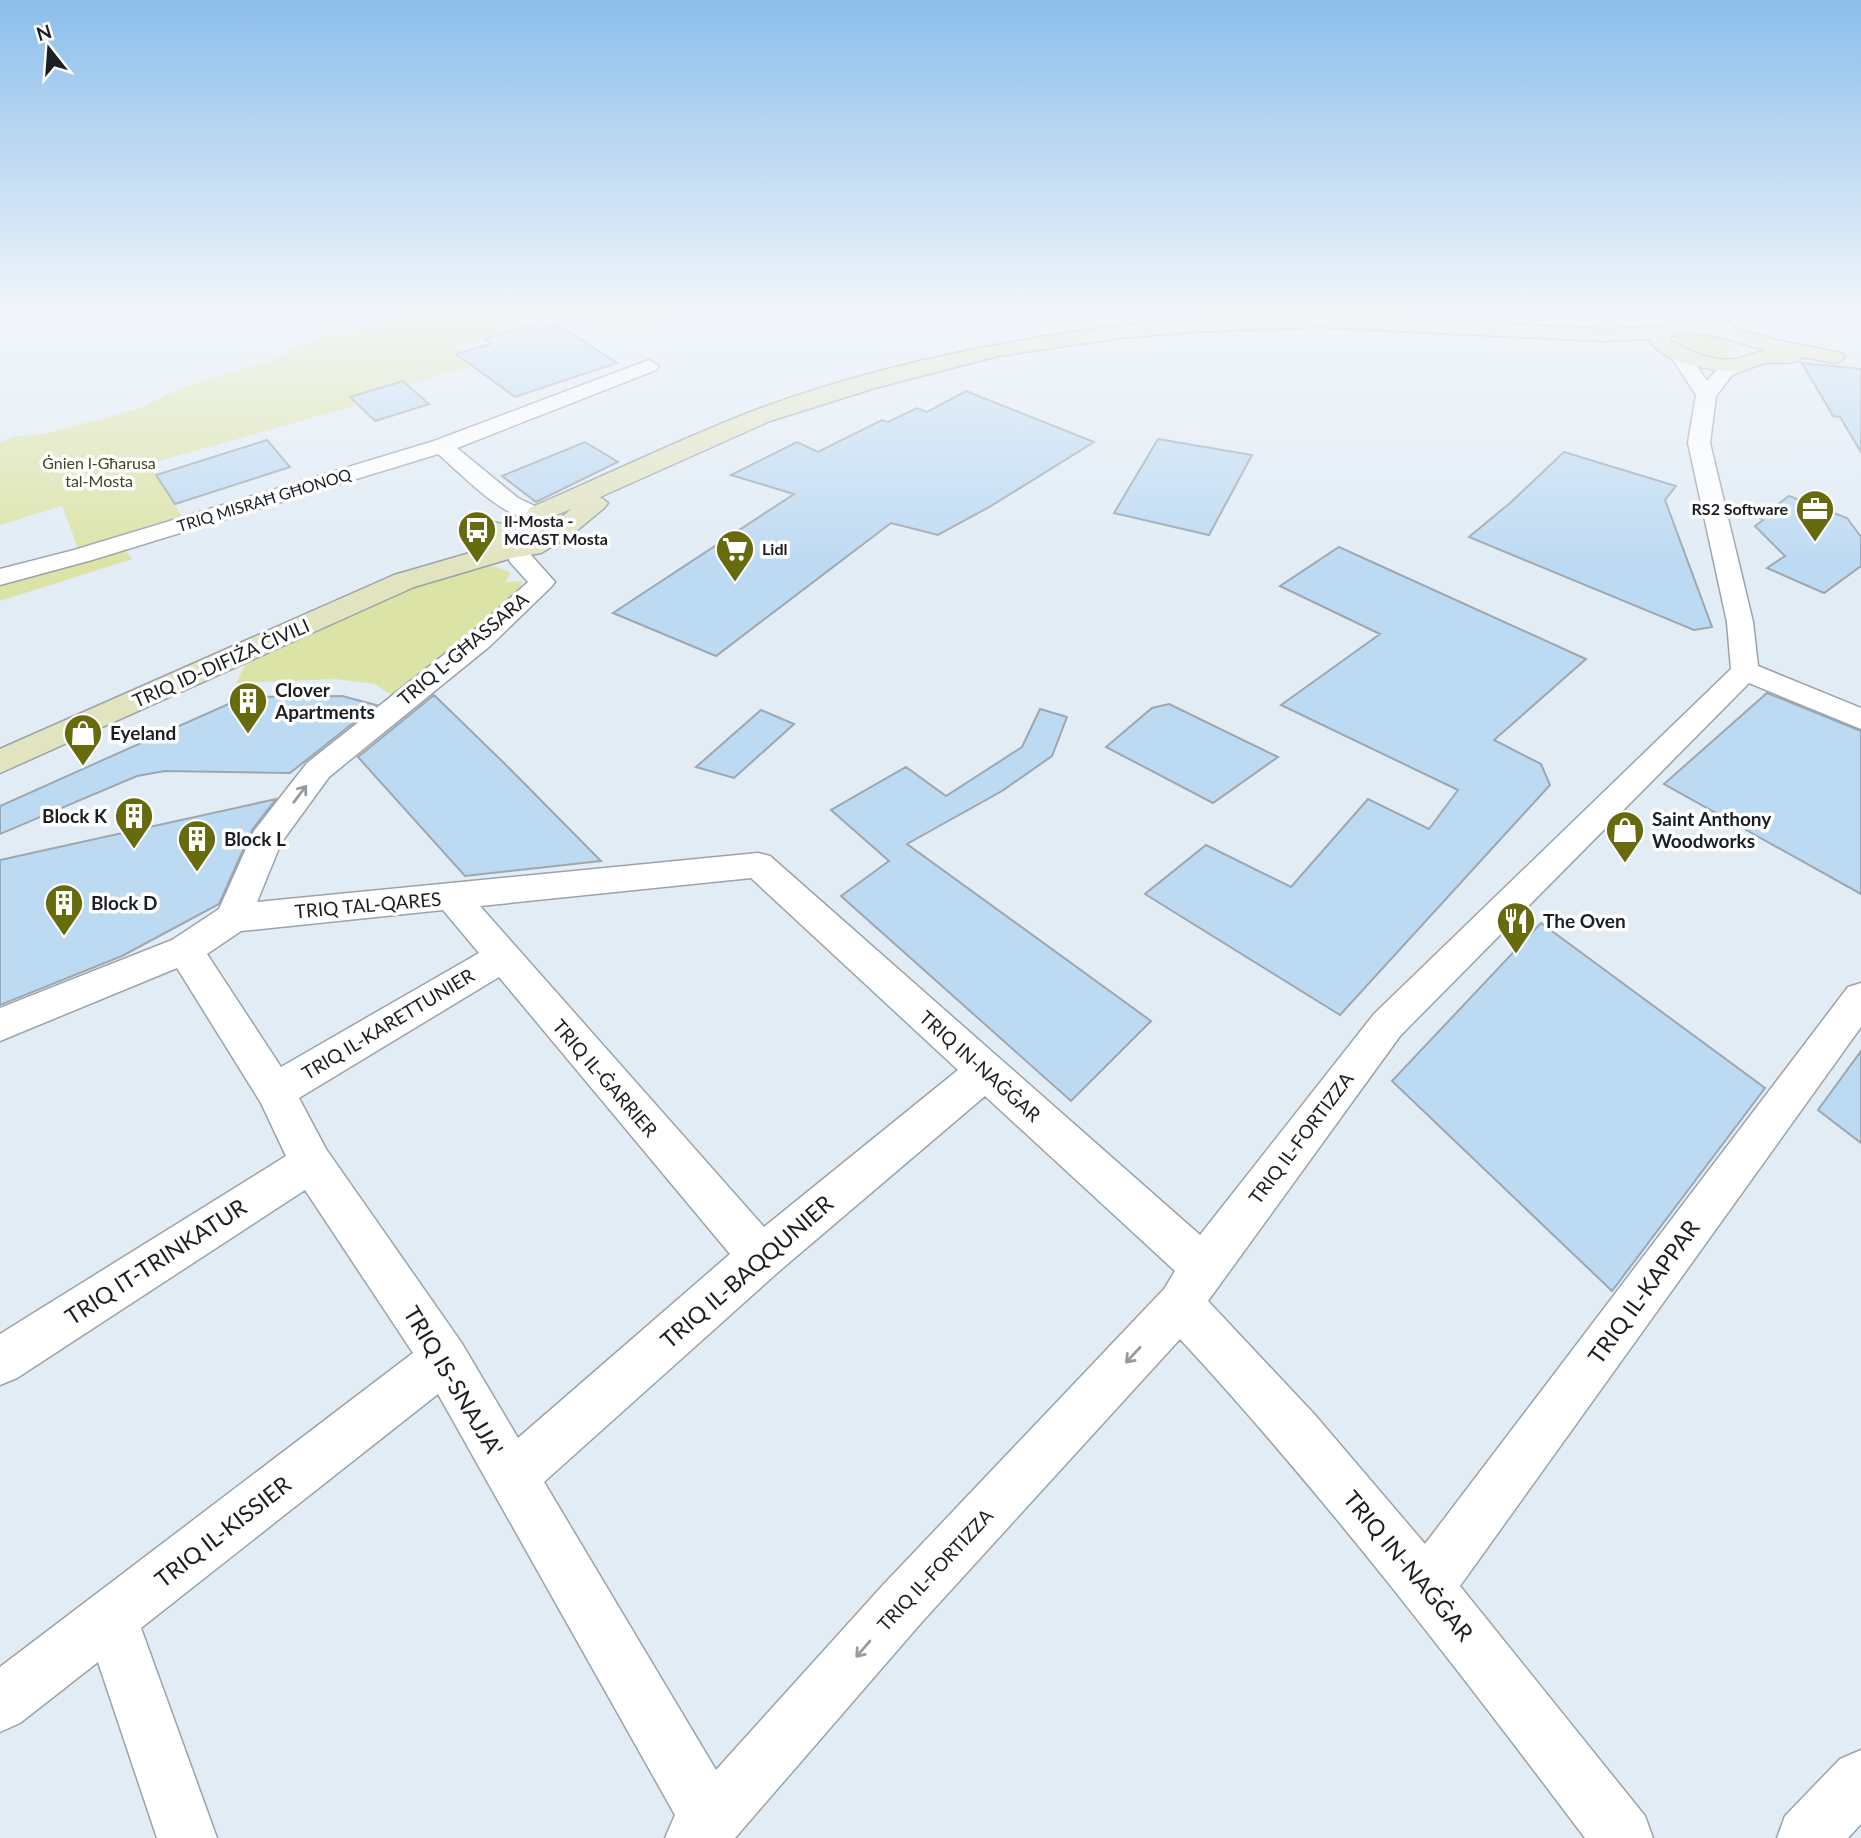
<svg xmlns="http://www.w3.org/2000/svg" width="1861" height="1838" font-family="Lato,sans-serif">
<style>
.green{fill:#dce3a6}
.building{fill:#bddaf3;stroke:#9da7b0;stroke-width:2}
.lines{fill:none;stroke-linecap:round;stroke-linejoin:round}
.street-casing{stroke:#9aa3ac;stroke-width:3}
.secondary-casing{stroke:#9aa3ac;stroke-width:3}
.street{fill:#fff;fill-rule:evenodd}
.secondary{fill:#e2e4c0;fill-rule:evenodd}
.oneway{stroke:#989a9c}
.labels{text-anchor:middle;stroke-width:7;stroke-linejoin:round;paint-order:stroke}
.far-park-label{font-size:16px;fill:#41441d;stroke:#fff}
.far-street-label{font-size:16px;fill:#1b1e22;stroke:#fff}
.far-poi-label{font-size:16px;font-weight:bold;fill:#1b1e22;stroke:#fff;text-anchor:start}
.street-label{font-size:19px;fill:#1b1e22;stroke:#fff}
.poi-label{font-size:19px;font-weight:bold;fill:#1b1e22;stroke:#fff;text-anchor:start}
.near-street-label{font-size:23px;fill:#1b1e22;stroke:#fff}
</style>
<rect width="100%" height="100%" fill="#e1ecf5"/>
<path class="green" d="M 457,309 L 686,309 L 617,331 L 581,309 L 573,311 L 454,346 L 479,364 L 407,385 L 402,382 L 350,397 L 357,405 L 149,464 L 185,521 L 79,551 L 62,506 L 0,525 L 0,442 L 14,437 L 49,433 L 138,409 L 184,387 L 266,362 L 310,341 L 382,322 L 391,323 Z
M 1210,309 L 1399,309 L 1375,316 L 1225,315 Z
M 1692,333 L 1721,338 L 1736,350 C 1723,365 1685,354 1673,341 L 1677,335 Z
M 126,551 L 132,559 L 0,601 L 0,585 Z
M 493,566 L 511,573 L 505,582 L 522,581 L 521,586 L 470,640 L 394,697 L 375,684 L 335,679 L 236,683 L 245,665 L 432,579 Z"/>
<path class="building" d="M 558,325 L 617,363 L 515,397 L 456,354 L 491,344 L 484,339 L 530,326 L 537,331 Z
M 1802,363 L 1861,369 L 1861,452 L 1840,417 L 1833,416 Z
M 403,381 L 429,404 L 375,421 L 350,397 Z
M 966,391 L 1094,442 L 991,506 L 938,535 L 891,523 L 716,656 L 613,613 L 794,494 L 731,475 L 797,442 L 818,452 L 882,420 L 888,422 L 917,408 L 927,412 Z
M 1158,439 L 1252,455 L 1209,535 L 1114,513 Z
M 267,440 L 290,467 L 175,504 L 156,475 Z
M 585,442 L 618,462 L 536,502 L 502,476 Z
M 1564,452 L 1676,486 L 1665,500 L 1712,627 L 1694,630 L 1469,537 L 1510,503 Z
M 1789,496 L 1847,518 L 1861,537 L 1861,566 L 1824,593 L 1767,568 L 1785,556 L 1755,526 L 1763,520 L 1760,518 Z
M 1339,547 L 1586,659 L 1494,740 L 1541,764 L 1550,785 L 1340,1015 L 1145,894 L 1206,845 L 1291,887 L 1368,799 L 1429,829 L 1458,790 L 1281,705 L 1380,634 L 1280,586 Z
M 1767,693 L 1861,731 L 1861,894 L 1664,784 Z
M 434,695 L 506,765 L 601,861 L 465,876 L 358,757 Z
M 342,696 L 376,705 L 290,773 L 165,771 L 137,776 L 0,834 L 0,806 L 244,697 Z
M 1169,704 L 1278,757 L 1213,803 L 1106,747 L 1152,708 Z
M 1040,709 L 1067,717 L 1052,756 L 1002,791 L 907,844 L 1151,1021 L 1071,1101 L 841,896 L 889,861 L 831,810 L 906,767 L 946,796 L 1022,747 Z
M 761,710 L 794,724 L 734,778 L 696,767 Z
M 276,799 L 252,830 L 219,904 L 122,956 L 0,1005 L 0,860 Z
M 1541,923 L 1765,1088 L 1612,1291 L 1392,1081 Z
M 1861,1051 L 1861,1143 L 1818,1110 Z"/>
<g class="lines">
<g class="street-casing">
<path id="street" d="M 1698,309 L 1717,309 L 1741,334 L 1732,340 L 1725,338 Z
M 1680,349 L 1687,351 L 1707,381 C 1717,368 1725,363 1741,359 L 1751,365 L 1748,369 L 1732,375 L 1716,396 L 1710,443 L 1753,622 L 1758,666 L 1861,708 L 1861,729 L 1749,683 L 1400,1036 L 1208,1301 L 1315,1415 L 1425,1544 L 1848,987 L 1861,983 L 1861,1027 L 1460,1586 L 1645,1816 L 1653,1838 L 1585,1838 C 1456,1667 1326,1497 1180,1339 L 921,1623 L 735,1838 L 665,1838 L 675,1815 L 438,1394 L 141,1628 L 217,1838 L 157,1838 L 98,1662 L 20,1723 L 0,1732 L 0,1667 L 413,1353 L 305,1190 L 17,1378 L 0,1385 L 0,1334 L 286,1156 L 261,1103 L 177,968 L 0,1041 L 0,1008 L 172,940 L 219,909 L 254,831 L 307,763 L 470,634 L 528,582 L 510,562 L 505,549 L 508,544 L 517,542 L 526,544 L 531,555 L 555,582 L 551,587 L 490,646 L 329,777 L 281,843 L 257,902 L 758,853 L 770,856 L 1200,1235 L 1374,1014 L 1731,669 L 1727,622 L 1688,443 L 1696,395 L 1670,355 ZM 751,878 L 958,1070 L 764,1227 L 480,906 ZM 443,910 L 479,953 L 281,1067 L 207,954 L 241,931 ZM 499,977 L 730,1254 L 518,1438 L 461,1342 L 326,1149 L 299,1098 ZM 985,1096 L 1175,1271 L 1164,1289 L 883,1585 L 716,1770 L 544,1482 L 777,1273 Z
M 649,360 L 659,366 L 656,370 L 457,448 L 518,498 L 539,508 L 543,513 L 539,518 C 509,526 461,473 438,454 L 92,560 L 0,585 L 0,569 L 74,550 L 434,441 Z
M 1861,1750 L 1861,1824 L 1848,1838 L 1777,1838 L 1785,1816 L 1840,1759 Z"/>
</g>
<g class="secondary-casing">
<path id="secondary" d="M 1320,315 L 1603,329 L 1660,327 L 1685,321 L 1717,324 L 1776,340 L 1841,353 L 1845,357 L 1841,361 L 1834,363 L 1802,357 L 1799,361 C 1788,364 1778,362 1766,363 C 1757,364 1749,371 1740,371 C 1718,373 1657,362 1650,339 L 1603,341 L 1320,327 L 1190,332 L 1120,338 L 998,356 L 875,388 L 770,421 L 600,497 L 608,503 L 604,508 L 569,537 L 541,553 L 512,558 L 414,587 L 0,773 L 0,749 L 394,575 L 487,548 L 479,538 L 484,524 L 493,522 L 502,524 L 506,530 L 506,536 C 526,552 555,523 571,509 L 539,522 L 530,520 L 526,514 L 530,508 C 604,476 678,440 753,411 C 867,368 998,341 1119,326 C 1186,318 1253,318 1320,315 ZM 1685,333 L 1716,336 L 1768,351 C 1757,351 1750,355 1740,358 C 1717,364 1689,352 1670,340 L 1670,337 Z"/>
</g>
<use href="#street" class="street"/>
<use href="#secondary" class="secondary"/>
</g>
<defs><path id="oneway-shaft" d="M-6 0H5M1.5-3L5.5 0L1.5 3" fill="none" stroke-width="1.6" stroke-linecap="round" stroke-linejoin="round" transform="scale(1.75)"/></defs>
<g class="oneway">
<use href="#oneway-shaft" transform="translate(300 794) rotate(-53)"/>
<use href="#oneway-shaft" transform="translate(1133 1355) rotate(133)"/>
<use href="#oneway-shaft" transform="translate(863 1649) rotate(131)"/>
</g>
<linearGradient id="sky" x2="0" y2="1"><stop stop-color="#8bbeec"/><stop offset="0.55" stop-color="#f2f6fa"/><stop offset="1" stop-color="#f2f6fa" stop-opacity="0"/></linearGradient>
<rect width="1861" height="566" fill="url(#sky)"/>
<defs>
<g id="office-pin" transform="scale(2.0125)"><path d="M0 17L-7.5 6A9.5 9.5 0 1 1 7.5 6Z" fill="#666b0e" stroke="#fff"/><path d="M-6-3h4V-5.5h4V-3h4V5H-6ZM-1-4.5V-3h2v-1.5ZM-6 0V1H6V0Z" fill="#fff"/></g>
<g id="bus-pin" transform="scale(2.0125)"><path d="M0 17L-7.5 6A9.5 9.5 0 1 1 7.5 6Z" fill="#666b0e" stroke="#fff"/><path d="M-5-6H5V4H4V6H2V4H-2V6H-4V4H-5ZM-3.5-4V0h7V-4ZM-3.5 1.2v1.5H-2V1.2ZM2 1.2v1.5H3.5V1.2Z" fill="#fff"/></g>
<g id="supermarket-pin" transform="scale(2.0125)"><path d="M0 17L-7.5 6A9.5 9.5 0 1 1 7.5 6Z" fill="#666b0e" stroke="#fff"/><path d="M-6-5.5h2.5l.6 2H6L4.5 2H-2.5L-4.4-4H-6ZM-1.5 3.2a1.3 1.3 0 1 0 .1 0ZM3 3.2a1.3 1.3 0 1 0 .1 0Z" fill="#fff"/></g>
<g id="building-pin" transform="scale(2.0125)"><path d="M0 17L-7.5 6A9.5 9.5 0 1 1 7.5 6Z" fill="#666b0e" stroke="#fff"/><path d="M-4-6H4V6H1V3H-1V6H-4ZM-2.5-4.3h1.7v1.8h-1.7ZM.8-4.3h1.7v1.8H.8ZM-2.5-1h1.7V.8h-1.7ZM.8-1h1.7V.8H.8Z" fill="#fff"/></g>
<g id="shop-pin" transform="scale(2.0125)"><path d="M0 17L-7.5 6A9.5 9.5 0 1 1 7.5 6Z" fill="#666b0e" stroke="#fff"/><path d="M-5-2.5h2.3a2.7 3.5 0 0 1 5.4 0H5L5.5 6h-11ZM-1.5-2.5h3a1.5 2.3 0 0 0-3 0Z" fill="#fff"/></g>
<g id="restaurant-pin" transform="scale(2.0125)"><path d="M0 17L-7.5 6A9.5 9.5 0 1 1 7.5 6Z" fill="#666b0e" stroke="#fff"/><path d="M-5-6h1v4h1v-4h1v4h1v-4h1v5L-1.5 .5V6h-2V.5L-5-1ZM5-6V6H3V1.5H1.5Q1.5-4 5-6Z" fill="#fff"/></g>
</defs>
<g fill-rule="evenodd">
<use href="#office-pin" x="1815" y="509"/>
<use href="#bus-pin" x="477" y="530"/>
<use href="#supermarket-pin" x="735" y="549"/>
<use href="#building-pin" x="248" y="701"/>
<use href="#shop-pin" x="83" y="733"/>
<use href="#building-pin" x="134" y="816"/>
<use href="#shop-pin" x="1625" y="830"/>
<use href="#building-pin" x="197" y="839"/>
<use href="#building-pin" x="64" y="903"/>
<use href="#restaurant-pin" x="1516" y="921"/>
</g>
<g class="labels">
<g class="far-park-label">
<text x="99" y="469">Ġnien l-Għarusa<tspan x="99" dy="18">tal-Mosta</tspan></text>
</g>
<g class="far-street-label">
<text transform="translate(264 500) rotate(-17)" y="6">TRIQ MISRAĦ GĦONOQ</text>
</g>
<g class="far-poi-label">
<text x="1788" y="515" text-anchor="end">RS2 Software</text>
<text x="504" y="527">Il-Mosta -<tspan x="504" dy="18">MCAST Mosta</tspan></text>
<text x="762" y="555">Lidl</text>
</g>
<g class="street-label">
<text transform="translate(463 649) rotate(-40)" y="7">TRIQ L-GĦASSARA</text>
<text transform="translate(221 663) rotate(-24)" y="7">TRIQ ID-DIFIŻA ĊIVILI</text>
<text transform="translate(368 905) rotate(-5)" y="7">TRIQ TAL-QARES</text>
<text transform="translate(388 1024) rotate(-31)" y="7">TRIQ IL-KARETTUNIER</text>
<text transform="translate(980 1066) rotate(42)" y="7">TRIQ IN-NAĠĠAR</text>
<text transform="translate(605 1078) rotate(49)" y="7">TRIQ IL-ĠARRIER</text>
<text transform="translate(1301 1138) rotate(-53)" y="7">TRIQ IL-FORTIZZA</text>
<text transform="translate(935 1570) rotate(-47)" y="7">TRIQ IL-FORTIZZA</text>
</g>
<g class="poi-label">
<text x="275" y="697">Clover<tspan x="275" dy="22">Apartments</tspan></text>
<text x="110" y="740">Eyeland</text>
<text x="107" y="823" text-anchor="end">Block K</text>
<text x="1652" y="826">Saint Anthony<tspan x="1652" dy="22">Woodworks</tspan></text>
<text x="224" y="846">Block L</text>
<text x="91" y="910">Block D</text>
<text x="1543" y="928">The Oven</text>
</g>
<g class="near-street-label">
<text transform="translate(156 1262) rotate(-33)" y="8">TRIQ IT-TRINKATUR</text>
<text transform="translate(747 1272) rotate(-41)" y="8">TRIQ IL-BAQQUNIER</text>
<text transform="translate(1644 1292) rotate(-54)" y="8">TRIQ IL-KAPPAR</text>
<text transform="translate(453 1381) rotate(59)" y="8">TRIQ IS-SNAJJA'</text>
<text transform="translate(223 1532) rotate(-38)" y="8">TRIQ IL-KISSIER</text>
<text transform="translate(1408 1566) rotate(50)" y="8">TRIQ IN-NAĠĠAR</text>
</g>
</g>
<g transform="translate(49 49) rotate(343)" stroke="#ffffff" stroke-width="5" paint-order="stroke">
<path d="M0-5L12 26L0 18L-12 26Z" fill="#1b1e22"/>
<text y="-10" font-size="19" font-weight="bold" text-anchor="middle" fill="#1b1e22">N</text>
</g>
</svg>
